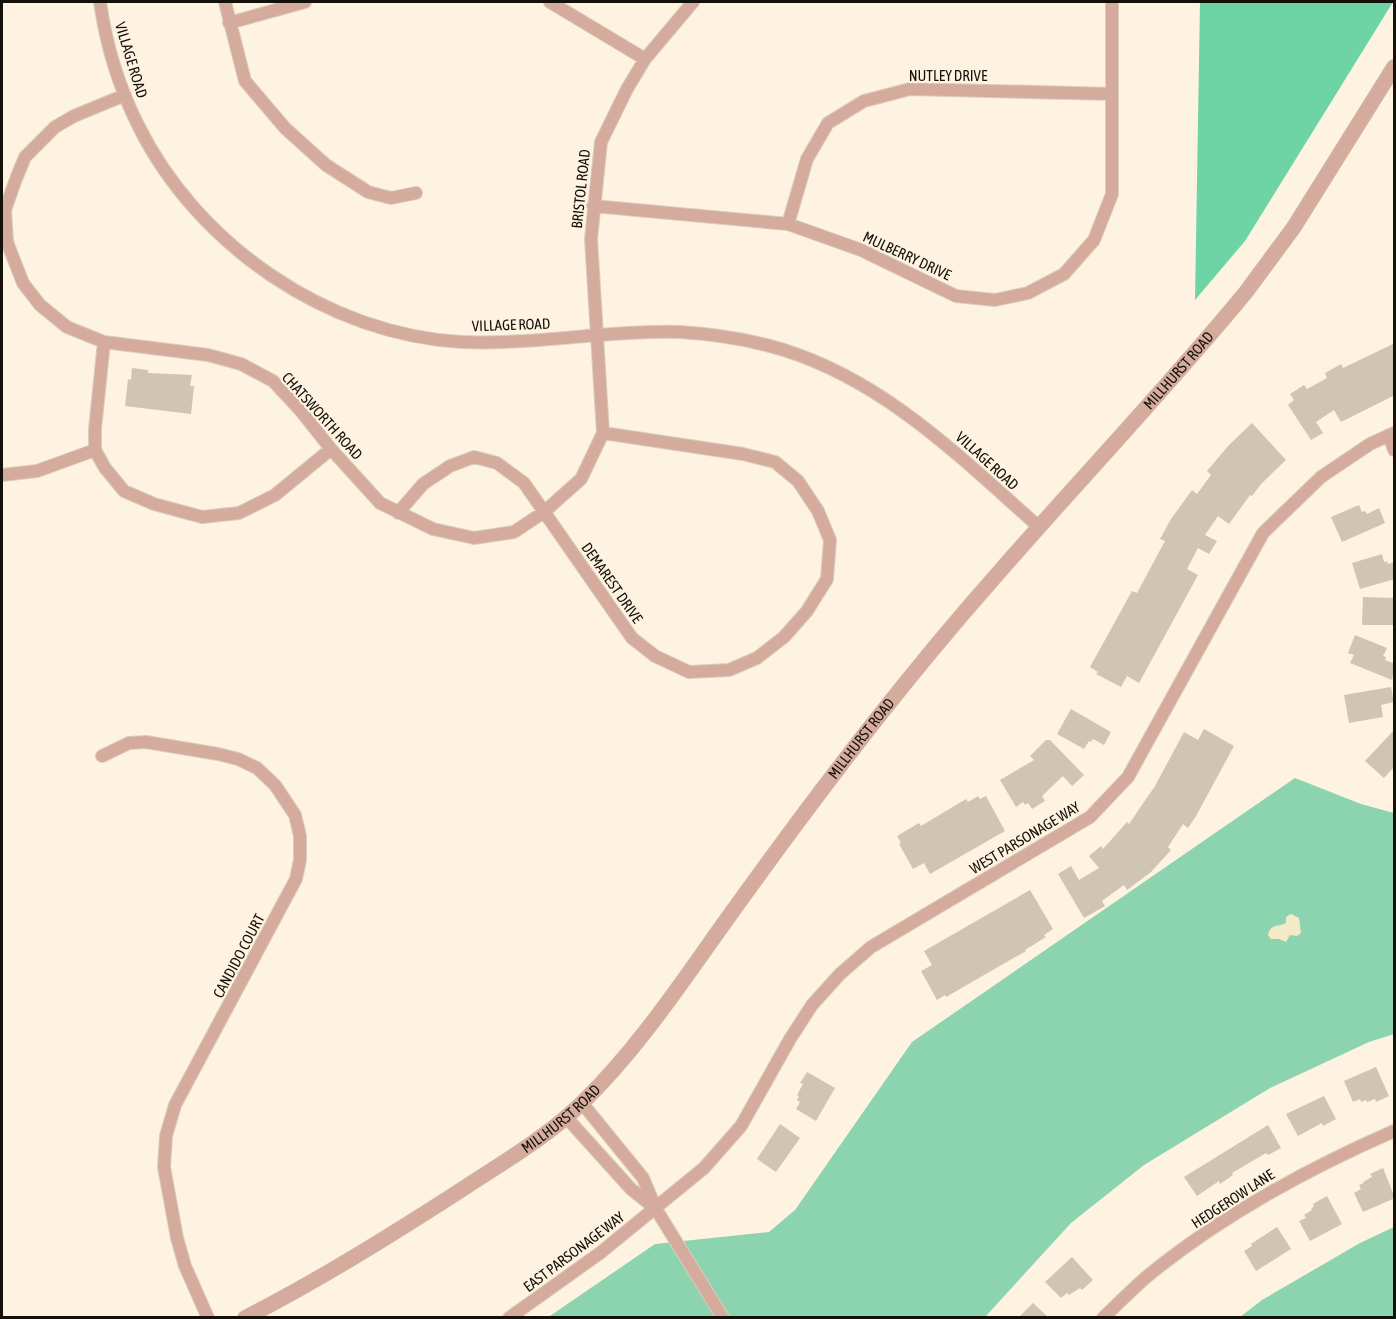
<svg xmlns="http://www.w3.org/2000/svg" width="1396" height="1319" font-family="'Asap Condensed',sans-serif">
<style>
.green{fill:#8cd3af}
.forest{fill:#6fd4a5}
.sand{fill:#f4eac5}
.building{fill:#d0c4b2}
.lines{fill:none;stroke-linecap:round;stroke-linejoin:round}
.minor-casing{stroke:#d9cebe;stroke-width:14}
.tertiary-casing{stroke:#d9cebe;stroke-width:16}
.minor{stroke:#d5ab9e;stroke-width:12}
.tertiary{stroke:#d5ab9e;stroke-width:15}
.labels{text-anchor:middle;stroke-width:4.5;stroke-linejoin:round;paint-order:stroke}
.street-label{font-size:15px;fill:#14100a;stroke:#fef2e0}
</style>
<rect width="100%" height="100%" fill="#fef2e0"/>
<path class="green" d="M 1295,778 L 1361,804 L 1394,813 L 1394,1034 L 1369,1042 L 1270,1088 L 1144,1165 L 1071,1223 L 985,1317 L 547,1318 L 655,1244 L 769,1232 L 795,1210 L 912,1042 Z
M 1394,1227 L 1394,1317 L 1240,1317 L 1262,1300 L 1360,1243 Z"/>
<path class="forest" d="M 1200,2 L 1393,2 L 1245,241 L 1195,300 Z"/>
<path class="sand" d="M 1291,914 L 1299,918 L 1301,933 L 1297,936 L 1290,935 L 1286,942 L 1279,939 L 1271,939 L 1268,935 C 1270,924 1278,927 1286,923 L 1286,917 Z"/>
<path class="building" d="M 1395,343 L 1395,395 L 1341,422 L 1334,410 L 1316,422 L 1323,433 L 1311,440 L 1288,405 L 1294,400 L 1290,394 L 1304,385 L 1307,389 L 1327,378 L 1325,373 L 1341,364 L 1343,368 Z
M 132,368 L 148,370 L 148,373 L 192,375 L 190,386 L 194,386 L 191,414 L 125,406 L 128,379 L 131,380 Z
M 1252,423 L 1286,460 L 1261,484 L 1252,496 L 1250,495 L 1229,524 L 1218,516 L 1205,535 L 1217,541 L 1209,554 L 1198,548 L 1187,569 L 1198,575 L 1139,683 L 1127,676 L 1121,687 L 1096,674 L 1098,672 L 1090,667 L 1132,591 L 1137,593 L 1165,541 L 1160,539 L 1171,519 L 1192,490 L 1197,494 L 1211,475 L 1207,471 L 1229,445 Z
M 1359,505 L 1362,512 L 1365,511 L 1367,514 L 1379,508 L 1385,523 L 1342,542 L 1331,517 Z
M 1382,554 L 1384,562 L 1387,561 L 1388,564 L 1395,562 L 1395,579 L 1360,589 L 1352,563 Z
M 1363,597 L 1395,598 L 1395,625 L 1362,625 Z
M 1355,635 L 1387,648 L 1383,656 L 1386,657 L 1385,660 L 1395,664 L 1392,680 L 1350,663 L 1354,655 L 1348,653 Z
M 1391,687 L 1394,702 L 1381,705 L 1383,717 L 1349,723 L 1344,695 Z
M 1071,709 L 1111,732 L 1104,745 L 1093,739 L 1091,742 L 1089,741 L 1084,749 L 1057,734 Z
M 1204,729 L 1234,746 L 1196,816 L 1188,828 L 1183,824 L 1168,847 L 1171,850 L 1151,872 L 1127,890 L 1124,885 L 1102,901 L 1105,906 L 1084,918 L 1058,874 L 1071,866 L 1079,880 L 1099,868 L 1089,856 L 1101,846 L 1103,849 L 1127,822 L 1129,824 L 1155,786 L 1184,732 L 1198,740 Z
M 1395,729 L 1395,766 L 1384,778 L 1365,761 Z
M 1046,740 L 1050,740 L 1084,775 L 1072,786 L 1063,776 L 1042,796 L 1045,801 L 1032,809 L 1028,803 L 1025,805 L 1023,802 L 1016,807 L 1000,780 L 1034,760 L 1030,756 Z
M 978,796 L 980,799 L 986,796 L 1005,831 L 930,874 L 924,863 L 913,869 L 899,844 L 901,843 L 897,836 L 919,823 L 921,826 L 966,799 L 968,802 Z
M 1030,890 L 1053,929 L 1044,935 L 1046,937 L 1025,950 L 1026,951 L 946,997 L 945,995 L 937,1000 L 921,971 L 932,965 L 924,951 Z
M 1376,1067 L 1389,1096 L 1376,1102 L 1375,1099 L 1367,1102 L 1366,1100 L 1361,1102 L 1360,1099 L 1353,1102 L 1344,1081 Z
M 807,1072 L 835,1088 L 816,1121 L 796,1109 L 800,1102 L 797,1100 L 799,1096 L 797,1095 L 803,1084 L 800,1083 Z
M 1324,1096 L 1336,1119 L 1323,1126 L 1322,1123 L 1298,1136 L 1286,1114 Z
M 780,1124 L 800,1138 L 776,1172 L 757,1159 Z
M 1268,1125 L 1281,1148 L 1268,1155 L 1266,1153 L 1232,1173 L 1233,1175 L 1220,1184 L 1219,1181 L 1197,1196 L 1184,1177 Z
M 1383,1168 L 1395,1198 L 1363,1212 L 1354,1193 L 1361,1189 L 1359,1185 L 1364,1183 L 1363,1182 L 1372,1177 L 1370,1174 Z
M 1327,1196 L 1342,1224 L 1310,1241 L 1299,1221 L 1306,1218 L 1304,1215 L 1312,1210 L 1311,1209 L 1314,1206 L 1313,1204 Z
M 1277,1227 L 1291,1249 L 1256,1271 L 1244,1251 L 1252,1246 L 1251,1244 Z
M 1072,1257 L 1093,1280 L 1082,1290 L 1080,1288 L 1069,1295 L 1067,1293 L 1061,1298 L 1045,1282 Z
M 1033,1303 L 1048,1317 L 1019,1317 Z"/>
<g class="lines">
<g class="minor-casing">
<path id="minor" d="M 100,2 C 106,44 119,87 138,125 C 197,245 328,335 462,342 C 535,345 607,330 680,332 C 715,334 751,340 784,350 C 886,382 961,458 1039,527
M 225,2 L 245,81 L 285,128 L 326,165 L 368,192 L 391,198 L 416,193
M 550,2 L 645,59
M 229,23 L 305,2
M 125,95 L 74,116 L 55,127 L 25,157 L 16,179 L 5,210 L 7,242 L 23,283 L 40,305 L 67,327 L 104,342 L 208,355 L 241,364 L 273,381 L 300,410 L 331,449 L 380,503 L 433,529 L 474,538 L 514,532 L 544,512 L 581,479 L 603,433 L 591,239 L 601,142 L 627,89 L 645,59 L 693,2
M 593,206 L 788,224 L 861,250 L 956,296 L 995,300 L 1028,293 L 1064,274 L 1094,240 L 1112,194 L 1112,2
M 788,224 L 807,159 L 828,123 L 864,101 L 910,89 L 1112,94
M 104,342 L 95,429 L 95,450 L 105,468 L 124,491 L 154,504 L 202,517 L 239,513 L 275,495 L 331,449
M 1389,435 L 1394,450
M 2,475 L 37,471 L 95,450
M 398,513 L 423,484 L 450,466 L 474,457 L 497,463 L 524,483 L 632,638 L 655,656 L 689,672 L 729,670 L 757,658 L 784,637 L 807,611 L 827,579 L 830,540 L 818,511 L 798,481 L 775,462 L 743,454 L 603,433
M 102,756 L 129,743 L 146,742 L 218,754 L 238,759 L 257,768 L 275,785 L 295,815 L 300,836 L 300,860 L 296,879 L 175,1105 L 166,1136 L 164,1167 L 177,1238 L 185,1266 L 208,1318
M 566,1117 L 631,1189 L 656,1209 L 643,1178 L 582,1103
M 656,1209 L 723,1318
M 509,1318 L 600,1253 L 704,1168 L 741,1126 L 790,1039 L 812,1005 L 840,974 L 871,947 L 1090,817 L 1128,777 L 1263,533 L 1321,477 L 1370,444 L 1394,433
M 1103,1318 C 1119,1303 1134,1287 1150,1274 C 1224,1214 1307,1169 1394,1131"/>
</g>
<g class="tertiary-casing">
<g id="tertiary">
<path id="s1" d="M 245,1318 C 319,1280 388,1237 458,1192 C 500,1164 546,1138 582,1103 C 641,1046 687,974 735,908 C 796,823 858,740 925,659 C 1028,533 1143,417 1246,292 L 1294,227 L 1394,67"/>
</g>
</g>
<use href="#minor" class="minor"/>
<use href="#tertiary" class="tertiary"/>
</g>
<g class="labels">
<g class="street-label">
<text transform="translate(131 60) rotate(73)" y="5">VILLAGE ROAD</text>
<text x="948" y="81">NUTLEY DRIVE</text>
<text transform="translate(581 189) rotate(-84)" y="5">BRISTOL ROAD</text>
<text transform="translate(907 256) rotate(25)" y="5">MULBERRY DRIVE</text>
<text transform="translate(511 325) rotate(-2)" y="5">VILLAGE ROAD</text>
<text dy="5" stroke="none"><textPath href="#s1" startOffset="1346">MILLHURST ROAD</textPath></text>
<text transform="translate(322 416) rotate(48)" y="5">CHATSWORTH ROAD</text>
<text transform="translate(987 461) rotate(42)" y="5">VILLAGE ROAD</text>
<text transform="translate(612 583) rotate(55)" y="5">DEMAREST DRIVE</text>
<text dy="5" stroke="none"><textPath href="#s1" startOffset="860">MILLHURST ROAD</textPath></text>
<text transform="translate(1025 838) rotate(-31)" y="5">WEST PARSONAGE WAY</text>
<text transform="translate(239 956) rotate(-62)" y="5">CANDIDO COURT</text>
<text dy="5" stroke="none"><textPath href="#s1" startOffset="374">MILLHURST ROAD</textPath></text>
<text transform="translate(1233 1199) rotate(-33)" y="5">HEDGEROW LANE</text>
<text transform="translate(574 1252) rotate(-37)" y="5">EAST PARSONAGE WAY</text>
</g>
</g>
<rect width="1396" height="1319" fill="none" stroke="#14100a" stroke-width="6"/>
</svg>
